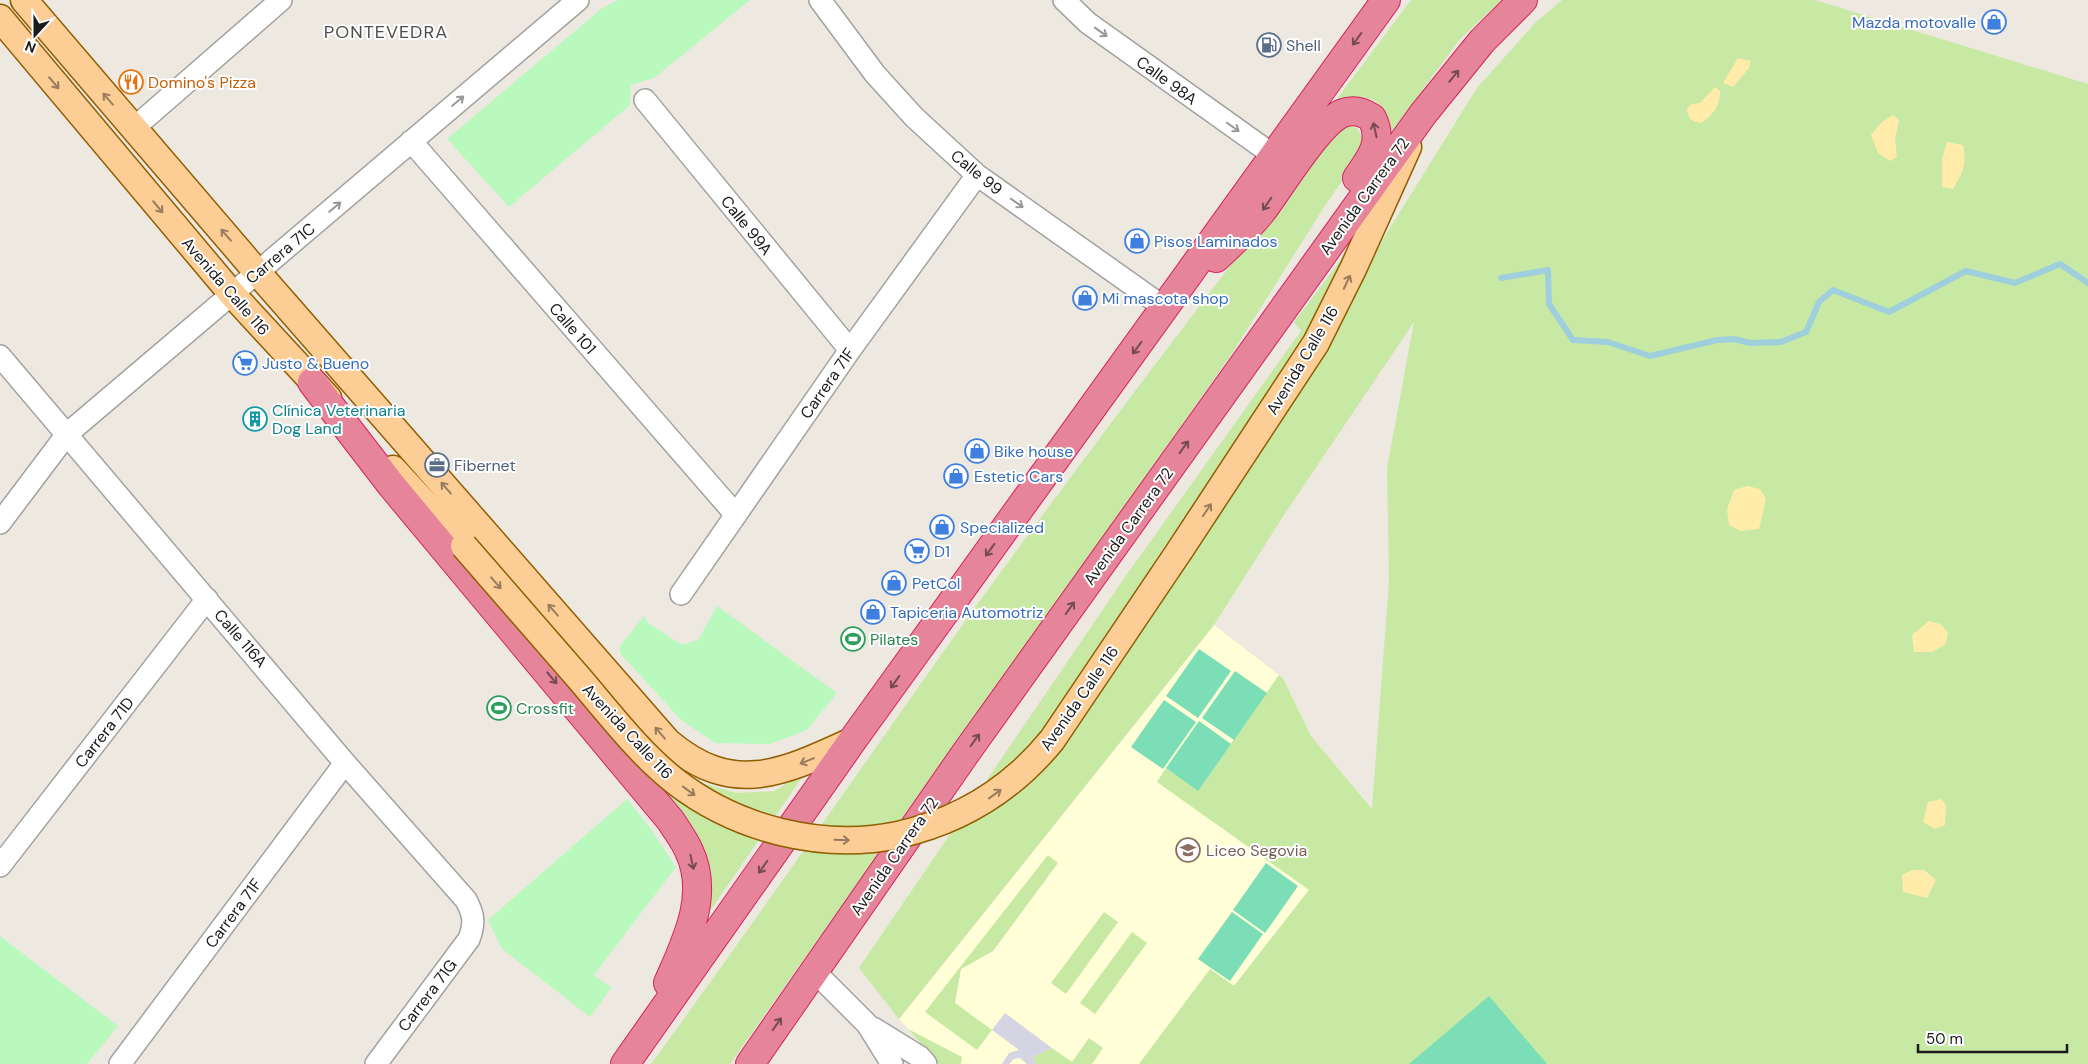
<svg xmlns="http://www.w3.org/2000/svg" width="2088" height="1064" font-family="'DM Sans',sans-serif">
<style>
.education{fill:#fffed6}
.grass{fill:#c7e9a4}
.sand{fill:#ffecab}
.park{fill:#baf9be}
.pitch{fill:#7bdeb6}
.plaza{fill:#d4d4e2}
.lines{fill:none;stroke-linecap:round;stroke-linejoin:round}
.stream{stroke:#9fcfdc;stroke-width:6}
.minor-casing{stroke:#a2a2a2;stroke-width:24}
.major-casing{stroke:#915e00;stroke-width:29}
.highway-casing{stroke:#d62163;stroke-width:30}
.minor{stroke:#fff;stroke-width:21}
.major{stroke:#fccd95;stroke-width:26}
.highway{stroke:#e68599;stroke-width:28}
.major-bridge-casing{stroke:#915e00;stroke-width:29;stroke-linecap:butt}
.major-bridge{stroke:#fccd95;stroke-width:26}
.oneway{stroke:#989898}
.oneway2{stroke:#764b54}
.oneway3{stroke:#977d5e}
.labels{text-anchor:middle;stroke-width:4;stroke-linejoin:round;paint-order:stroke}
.shop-label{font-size:16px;fill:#366cbe;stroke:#fff;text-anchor:start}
.service-label{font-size:16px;fill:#4e5e75;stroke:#fff;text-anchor:start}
.street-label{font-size:16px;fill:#1b1b1b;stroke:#fff}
.food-label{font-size:16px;fill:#c56008;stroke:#fff;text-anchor:start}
.culture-label{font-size:16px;fill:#0d838f;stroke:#fff;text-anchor:start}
.leisure-label{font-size:16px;fill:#27864d;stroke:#fff;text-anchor:start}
.education-label{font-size:16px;fill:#785e54;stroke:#fff;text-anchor:start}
.neighbourhood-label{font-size:18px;letter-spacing:1px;fill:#4e4e4e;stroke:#fff}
</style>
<rect width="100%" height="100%" fill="#ede8e0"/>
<path class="education" d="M 1214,625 L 1283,678 L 1311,736 L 1372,809 L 1173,1064 L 939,1064 L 899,1019 Z"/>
<path class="grass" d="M 1411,0 L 1502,0 L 1460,39 L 1387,138 C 1389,97 1372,95 1337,99 Z
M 1562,0 L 1815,0 L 2088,84 L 2088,1064 L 1139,1064 L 1210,969 L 1234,986 L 1309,890 L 1157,782 L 1166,768 L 1198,790 L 1279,675 L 1283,678 L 1311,736 L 1372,809 L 1389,581 L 1387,468 L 1414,322 L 1284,515 L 1214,625 L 899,1019 L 859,968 L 1125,577 L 1301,331 L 1294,322 L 1352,245 L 1313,325 L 1266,404 L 1161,551 L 1185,567 L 1313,368 L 1385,236 L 1477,88 L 1536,22 Z
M 1346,125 L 1357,128 L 1364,141 L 1359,157 L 1326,204 L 1231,355 L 730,1064 L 651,1064 C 745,936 835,805 927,675 C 1055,494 1190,318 1325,142 Z
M 607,727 L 699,782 L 736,793 L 774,791 L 805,773 L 708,914 C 709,899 712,880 709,864 C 703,827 633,757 607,727 Z
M 1048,855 L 1058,863 L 993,951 L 961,969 L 955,1003 L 992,1030 L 977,1050 L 925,1012 Z
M 1104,912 L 1118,922 L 1066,994 L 1051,983 Z
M 1132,932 L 1147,943 L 1095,1014 L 1080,1003 Z
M 908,1029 L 962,1057 L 961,1064 L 939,1064 Z
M 1089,1038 L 1103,1048 L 1092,1064 L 1036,1064 L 1033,1057 L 1052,1048 L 1072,1062 Z"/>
<path class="sand" d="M 1738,58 L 1751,61 L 1749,68 L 1733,87 L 1723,83 Z
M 1715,87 L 1720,91 C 1721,104 1712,117 1701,123 C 1692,122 1688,119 1687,109 L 1692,104 L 1700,103 Z
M 1893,115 L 1899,120 L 1895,140 L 1897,157 L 1890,161 L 1878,153 L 1871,135 L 1882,122 Z
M 1947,142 L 1963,145 C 1967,166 1963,172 1953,189 L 1942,187 L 1942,159 Z
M 1747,486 L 1760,489 L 1766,499 L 1759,529 L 1740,531 L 1729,525 L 1727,509 L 1734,490 Z
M 1929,621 L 1940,624 L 1948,632 L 1946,644 L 1932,652 L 1914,652 L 1912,635 Z
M 1941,799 L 1946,805 L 1945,825 L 1935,829 L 1923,822 L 1928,802 Z
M 1912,870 L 1924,870 L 1936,880 L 1927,898 L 1903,892 L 1902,875 Z"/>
<path class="park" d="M 618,0 L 750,0 L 654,78 L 631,85 L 630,105 L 509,207 L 447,139 L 601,9 Z
M 717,606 L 837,693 L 807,730 L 770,744 L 715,743 L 681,720 L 620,653 L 620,646 L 644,616 L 648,623 L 682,645 L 698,640 Z
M 627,799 L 650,828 L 676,867 L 594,975 L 611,988 L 590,1017 L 501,948 L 488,920 Z
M 0,936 L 118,1026 L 87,1064 L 0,1064 Z"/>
<path class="pitch" d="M 1199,649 L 1231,671 L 1198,718 L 1166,696 Z
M 1235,671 L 1267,693 L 1234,740 L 1202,718 Z
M 1164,700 L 1196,722 L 1163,769 L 1131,747 Z
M 1199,721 L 1231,744 L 1198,791 L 1166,768 Z
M 1266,863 L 1298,886 L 1265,933 L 1233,910 Z
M 1232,912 L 1263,934 L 1230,981 L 1198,959 Z
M 1489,996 L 1547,1064 L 1409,1064 Z"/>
<path class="plaza" d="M 1005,1013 L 1052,1048 L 1033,1057 L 1036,1064 L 1027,1064 L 1020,1058 L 1014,1059 L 1009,1064 L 1002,1064 L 1009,1053 L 1019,1050 L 992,1030 Z"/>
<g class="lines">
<path class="stream" d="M 1501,278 L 1548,270 L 1549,304 L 1573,340 L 1608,342 L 1650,356 L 1717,340 L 1734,339 L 1750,343 L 1781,342 L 1806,332 L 1819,302 L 1833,290 L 1889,312 L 1966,271 L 2015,283 L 2060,264 L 2088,283"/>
<g class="minor-casing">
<path id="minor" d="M 820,0 L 875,74 L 914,117 L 977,175 L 1165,308
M 1064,0 L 1088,23 L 1273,155
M 645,100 L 850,350
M 134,128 L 281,0
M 411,141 L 736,515
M 0,356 L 345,763 L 466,900 C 474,915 475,923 469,939 L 376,1064
M 0,523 L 67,434 L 578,0
M 681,594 L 850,350 L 977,175
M 0,866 L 207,599
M 814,971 L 867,1024 L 892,1064
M 873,1028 L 920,1057 L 926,1064
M 120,1064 L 345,763"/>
</g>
<g class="major-casing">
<path id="major" d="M 24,0 L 257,272 L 668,742 C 733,797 782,773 852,741
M 0,18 L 232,294 L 328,398
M 393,469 L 464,546
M 1180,550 L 1316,343 L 1353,269 L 1408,147"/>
</g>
<g class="highway-casing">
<path id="highway" d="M 1216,258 C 1232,243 1249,228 1262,211 C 1279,189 1319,122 1343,113 C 1354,109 1363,112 1372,118 C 1384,142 1371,158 1357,178
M 312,382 L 392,486 L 671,821 C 677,831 685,841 689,851 C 710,895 686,942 668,983
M 625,1064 L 852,741 L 1386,0
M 750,1064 L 965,754 L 1423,114 L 1482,41 L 1523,0"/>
</g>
<use href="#minor" class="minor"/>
<use href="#major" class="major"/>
<use href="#highway" class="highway"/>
<g class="major-bridge-casing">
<path id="major-bridge" d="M 464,546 C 502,590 540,633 578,677 C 609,713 639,753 676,782 C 737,829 822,851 898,835 C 960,821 1012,789 1052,740 L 1180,550"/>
</g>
<use href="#major-bridge" class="major-bridge"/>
</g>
<defs><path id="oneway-shaft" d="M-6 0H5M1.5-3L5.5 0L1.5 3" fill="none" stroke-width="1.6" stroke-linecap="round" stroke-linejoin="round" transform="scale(1.25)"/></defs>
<g class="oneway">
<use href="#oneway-shaft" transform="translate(1101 32) rotate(36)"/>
<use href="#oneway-shaft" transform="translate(458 101) rotate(-40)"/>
<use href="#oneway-shaft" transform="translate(1233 127) rotate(35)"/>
<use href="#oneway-shaft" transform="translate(1017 203) rotate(35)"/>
<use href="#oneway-shaft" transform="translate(335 207) rotate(-40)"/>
</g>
<g class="oneway2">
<use href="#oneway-shaft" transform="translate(1357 39) rotate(126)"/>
<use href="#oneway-shaft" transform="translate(1454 76) rotate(-51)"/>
<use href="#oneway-shaft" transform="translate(1375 130) rotate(-102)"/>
<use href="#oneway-shaft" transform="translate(1267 204) rotate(125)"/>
<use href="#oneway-shaft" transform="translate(1137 348) rotate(126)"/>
<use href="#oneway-shaft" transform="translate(1184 447) rotate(-54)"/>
<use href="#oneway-shaft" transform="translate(990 550) rotate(126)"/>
<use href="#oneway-shaft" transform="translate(1070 608) rotate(-54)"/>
<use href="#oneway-shaft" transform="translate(552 678) rotate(50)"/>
<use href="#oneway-shaft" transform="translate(895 682) rotate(126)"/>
<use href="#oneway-shaft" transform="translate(975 740) rotate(-54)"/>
<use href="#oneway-shaft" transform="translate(692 862) rotate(78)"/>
<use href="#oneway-shaft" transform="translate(763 867) rotate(125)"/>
<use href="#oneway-shaft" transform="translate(777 1024) rotate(-55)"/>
</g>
<g class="oneway3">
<use href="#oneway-shaft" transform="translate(54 83) rotate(50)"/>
<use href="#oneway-shaft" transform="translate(108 99) rotate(-131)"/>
<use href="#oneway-shaft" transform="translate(158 207) rotate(50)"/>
<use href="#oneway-shaft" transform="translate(226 235) rotate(-131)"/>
<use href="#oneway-shaft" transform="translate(1347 282) rotate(-65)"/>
<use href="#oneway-shaft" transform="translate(446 488) rotate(-131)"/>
<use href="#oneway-shaft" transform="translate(1207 510) rotate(-56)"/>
<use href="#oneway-shaft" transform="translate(496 583) rotate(49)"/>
<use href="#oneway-shaft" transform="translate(553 610) rotate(-131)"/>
<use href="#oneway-shaft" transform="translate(660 733) rotate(-131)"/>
<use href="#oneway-shaft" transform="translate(807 761) rotate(158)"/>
<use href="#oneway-shaft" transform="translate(689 791) rotate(36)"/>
<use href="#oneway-shaft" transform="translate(995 794) rotate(-36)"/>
<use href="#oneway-shaft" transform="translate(842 840) rotate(2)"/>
</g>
<defs>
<g id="shop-ring" transform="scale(1.25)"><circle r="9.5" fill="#fff" stroke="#3f7fe0" stroke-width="1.5"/><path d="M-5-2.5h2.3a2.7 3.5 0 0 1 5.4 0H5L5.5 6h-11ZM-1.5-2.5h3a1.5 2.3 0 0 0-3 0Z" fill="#3f7fe0"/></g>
<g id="fuel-ring" transform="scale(1.25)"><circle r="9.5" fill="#fff" stroke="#5c6f8a" stroke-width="1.5"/><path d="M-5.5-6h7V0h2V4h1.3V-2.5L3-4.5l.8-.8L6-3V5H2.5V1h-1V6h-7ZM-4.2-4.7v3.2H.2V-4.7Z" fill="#5c6f8a"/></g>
<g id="restaurant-ring" transform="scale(1.25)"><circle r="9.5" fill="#fff" stroke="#e8710a" stroke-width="1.5"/><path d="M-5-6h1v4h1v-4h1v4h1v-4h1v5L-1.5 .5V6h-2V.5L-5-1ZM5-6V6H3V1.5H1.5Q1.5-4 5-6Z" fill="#e8710a"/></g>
<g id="supermarket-ring" transform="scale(1.25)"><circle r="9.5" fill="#fff" stroke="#3f7fe0" stroke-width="1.5"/><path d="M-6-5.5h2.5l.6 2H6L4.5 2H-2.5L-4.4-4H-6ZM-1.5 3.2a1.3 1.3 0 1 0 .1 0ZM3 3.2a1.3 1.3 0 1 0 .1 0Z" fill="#3f7fe0"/></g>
<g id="building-ring" transform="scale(1.25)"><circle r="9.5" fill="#fff" stroke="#0f9aa8" stroke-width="1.5"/><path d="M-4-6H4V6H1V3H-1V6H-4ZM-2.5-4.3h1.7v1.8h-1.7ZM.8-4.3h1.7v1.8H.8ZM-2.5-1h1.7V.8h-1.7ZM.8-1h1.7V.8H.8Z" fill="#0f9aa8"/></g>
<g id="office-ring" transform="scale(1.25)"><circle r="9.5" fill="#fff" stroke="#5c6f8a" stroke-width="1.5"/><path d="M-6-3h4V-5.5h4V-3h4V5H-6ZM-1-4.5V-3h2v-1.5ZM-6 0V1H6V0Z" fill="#5c6f8a"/></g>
<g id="stadium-ring" transform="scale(1.25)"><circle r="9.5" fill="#fff" stroke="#2e9e5b" stroke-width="1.5"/><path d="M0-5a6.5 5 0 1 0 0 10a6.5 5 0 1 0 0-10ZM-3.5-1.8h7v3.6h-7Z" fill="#2e9e5b"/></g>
<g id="school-ring" transform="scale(1.25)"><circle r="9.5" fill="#fff" stroke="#8d6e63" stroke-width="1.5"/><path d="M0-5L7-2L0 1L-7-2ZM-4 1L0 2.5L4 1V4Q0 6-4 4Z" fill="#8d6e63"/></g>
</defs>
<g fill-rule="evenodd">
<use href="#shop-ring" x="1994" y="22"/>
<use href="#fuel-ring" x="1269" y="45"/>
<use href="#restaurant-ring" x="131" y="82"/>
<use href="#shop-ring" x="1137" y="241"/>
<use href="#shop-ring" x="1085" y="298"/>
<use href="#supermarket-ring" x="245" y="363"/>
<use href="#building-ring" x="255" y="419"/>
<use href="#shop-ring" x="977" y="451"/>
<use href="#office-ring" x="437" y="465"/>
<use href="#shop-ring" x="956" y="476"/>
<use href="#shop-ring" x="942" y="527"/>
<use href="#supermarket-ring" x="917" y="551"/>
<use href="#shop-ring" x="894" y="583"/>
<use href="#shop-ring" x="873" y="612"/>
<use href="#stadium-ring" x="853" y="639"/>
<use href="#stadium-ring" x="499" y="708"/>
<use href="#school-ring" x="1188" y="850"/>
</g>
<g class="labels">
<g class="shop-label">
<text x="1976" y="28" text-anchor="end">Mazda motovalle</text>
<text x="1154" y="247">Pisos Laminados</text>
<text x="1102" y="304">Mi mascota shop</text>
<text x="262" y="369">Justo &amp; Bueno</text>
<text x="994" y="457">Bike house</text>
<text x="974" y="482">Estetic Cars</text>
<text x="960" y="533">Specialized</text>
<text x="934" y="557">D1</text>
<text x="912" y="589">PetCol</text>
<text x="890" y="618">Tapiceria Automotriz</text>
</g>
<g class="service-label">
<text x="1286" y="51">Shell</text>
<text x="454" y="471">Fibernet</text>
</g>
<g class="street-label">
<text transform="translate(1167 80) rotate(36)" y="6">Calle 98A</text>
<text transform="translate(977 172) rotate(39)" y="6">Calle 99</text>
<text transform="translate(1364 196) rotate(-54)" y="6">Avenida Carrera 72</text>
<text transform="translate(747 225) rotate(51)" y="6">Calle 99A</text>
<text transform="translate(280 253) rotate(-40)" y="6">Carrera 71C</text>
<text transform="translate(226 286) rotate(49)" y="6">Avenida Calle 116</text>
<text transform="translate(573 328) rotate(49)" y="6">Calle 101</text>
<text transform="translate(1302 360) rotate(-59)" y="6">Avenida Calle 116</text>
<text transform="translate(827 383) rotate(-55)" y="6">Carrera 71F</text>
<text transform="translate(1128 526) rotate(-54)" y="6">Avenida Carrera 72</text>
<text transform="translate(241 638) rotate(49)" y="6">Calle 116A</text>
<text transform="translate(1079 698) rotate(-55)" y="6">Avenida Calle 116</text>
<text transform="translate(628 731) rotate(47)" y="6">Avenida Calle 116</text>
<text transform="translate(104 732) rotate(-52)" y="6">Carrera 71D</text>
<text transform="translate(894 856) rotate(-55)" y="6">Avenida Carrera 72</text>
<text transform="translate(233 913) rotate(-53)" y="6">Carrera 71F</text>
<text transform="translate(427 995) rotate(-53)" y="6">Carrera 71G</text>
</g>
<g class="food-label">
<text x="148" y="88">Domino's Pizza</text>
</g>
<g class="culture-label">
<text x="272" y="416">Clínica Veterinaria<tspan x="272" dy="18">Dog Land</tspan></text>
</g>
<g class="leisure-label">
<text x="870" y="645">Pilates</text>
<text x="516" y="714">Crossfit</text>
</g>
<g class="education-label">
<text x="1206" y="856">Liceo Segovia</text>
</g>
<g class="neighbourhood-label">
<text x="386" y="38">PONTEVEDRA</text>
</g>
</g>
<g transform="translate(35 35) rotate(201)" stroke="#ffffff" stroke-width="4" paint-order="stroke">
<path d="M0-4L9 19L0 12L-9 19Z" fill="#1b1b1b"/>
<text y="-8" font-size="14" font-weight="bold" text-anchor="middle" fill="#1b1b1b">N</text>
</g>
<path d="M1918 1044v8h149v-8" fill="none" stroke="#1b1b1b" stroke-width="2.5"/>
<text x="1926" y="1044" font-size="15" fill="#1b1b1b" stroke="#ffffff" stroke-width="4" paint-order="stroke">50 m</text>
</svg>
